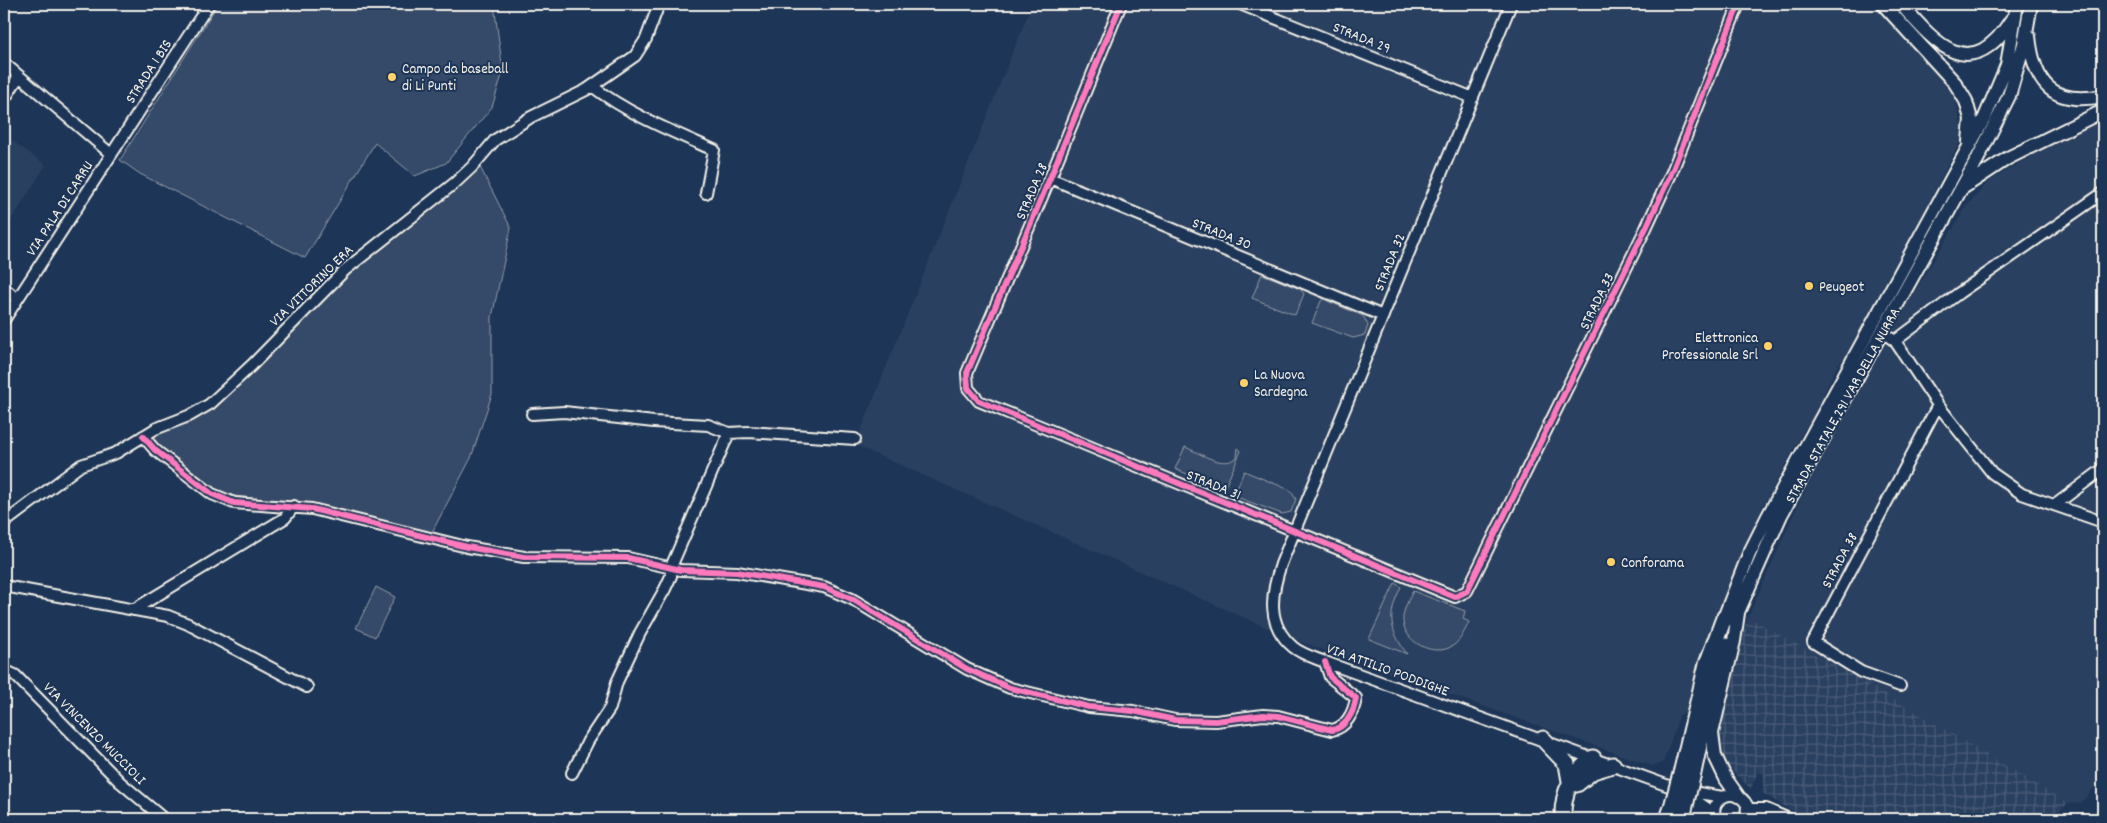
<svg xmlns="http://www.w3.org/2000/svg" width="2107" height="823" font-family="Dekko,sans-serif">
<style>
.built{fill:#2a4060}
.industrial{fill:url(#industrial-grid)}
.grass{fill:#354a67;stroke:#949ea8}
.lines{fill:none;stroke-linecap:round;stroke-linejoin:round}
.minor-casing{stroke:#f4f1e8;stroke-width:14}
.major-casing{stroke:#f4f1e8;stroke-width:16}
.highway-casing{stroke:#f4f1e8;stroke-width:19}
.minor{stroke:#1d3557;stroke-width:10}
.major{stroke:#1d3557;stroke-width:12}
.highway{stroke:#1d3557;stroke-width:15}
.highway-bridge-casing{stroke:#f4f1e8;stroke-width:19;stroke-linecap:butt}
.highway-bridge{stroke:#1d3557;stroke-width:15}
.cycleway-casing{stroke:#1d3557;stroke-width:9}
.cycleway{stroke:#fd7abc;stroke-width:6}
.poi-dot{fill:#ffd166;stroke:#1d3557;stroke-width:2}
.labels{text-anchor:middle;stroke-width:4;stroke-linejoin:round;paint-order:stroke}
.street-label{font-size:15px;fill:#f4f1e8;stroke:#1d3557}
.poi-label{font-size:15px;fill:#f4f1e8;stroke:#1d3557;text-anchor:start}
</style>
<defs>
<pattern id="industrial-grid" width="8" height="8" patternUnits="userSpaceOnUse" patternTransform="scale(1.25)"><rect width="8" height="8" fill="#2a4060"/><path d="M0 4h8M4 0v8" fill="none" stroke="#4a5c77"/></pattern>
</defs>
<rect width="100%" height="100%" fill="#1d3557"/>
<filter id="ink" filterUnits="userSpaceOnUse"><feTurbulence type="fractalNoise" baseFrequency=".02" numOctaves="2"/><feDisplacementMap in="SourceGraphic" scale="10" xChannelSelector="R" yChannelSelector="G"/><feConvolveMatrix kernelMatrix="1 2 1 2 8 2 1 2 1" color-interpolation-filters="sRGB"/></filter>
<g filter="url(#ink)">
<path class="built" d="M 1032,4 L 1878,4 L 1955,97 L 1963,136 L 1854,346 L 1847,358 L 1839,363 L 1823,394 L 1826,399 L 1810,430 L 1805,428 L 1762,508 L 1695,679 L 1687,715 L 1680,714 L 1663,763 L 1652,766 L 1290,638 L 855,445 Z
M 2103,115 L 2103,778 L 2080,804 L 2068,803 L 1748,617 L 1801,498 L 1883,344 L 1966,207 L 1990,180 Z
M 4,135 L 46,165 L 4,232 Z"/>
<path class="industrial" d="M 1748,617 L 1866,683 L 2068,803 L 2052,819 L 1806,819 L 1762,793 L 1764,774 L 1757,773 L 1751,789 L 1728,767 L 1721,753 L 1718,724 Z"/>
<path class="grass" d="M 218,4 L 494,4 L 503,72 L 492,107 L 446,163 L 415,176 L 375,143 L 305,258 L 140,174 L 120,160 Z
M 480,167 L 511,228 L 492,317 L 492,394 L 471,458 L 431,534 L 372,518 L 301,503 L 224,495 L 158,451 L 152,433 L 213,402 L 392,227 Z
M 1262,274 L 1300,289 L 1304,294 L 1295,315 L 1252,298 Z
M 1323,299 L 1363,316 L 1368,325 L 1365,335 L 1353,338 L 1312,323 L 1321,301 Z
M 1185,447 C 1200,453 1224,470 1237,457 L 1238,448 L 1241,451 L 1224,489 L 1175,469 Z
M 1244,471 L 1290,490 L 1296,499 L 1291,512 L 1282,514 L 1234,496 Z
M 1395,583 L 1401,587 C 1387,615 1389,629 1407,654 L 1369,639 Z
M 376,587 L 395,597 L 375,637 L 356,628 Z
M 1413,591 L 1465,611 L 1463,619 L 1469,622 C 1465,630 1461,640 1454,645 C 1435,659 1401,642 1403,617 C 1404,608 1409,599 1413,591 Z"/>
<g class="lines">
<g class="minor-casing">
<path id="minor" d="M 1121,4 L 1050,178 L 967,373 L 968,388 L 979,401 L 1455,597 L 1467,591 L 1646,228 L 1671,174 L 1739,4
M 1240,4 L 1473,98
M 1511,4 L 1281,564 C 1271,594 1266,624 1293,647 C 1301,654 1315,658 1325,662 L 1680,790 L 1723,797
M 4,63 L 111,154
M 592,86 C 628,114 673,132 714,150 L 706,193
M 4,100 L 19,76
M 1050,178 L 1383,316
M 4,288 L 17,299
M 4,320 L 209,4
M 1882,332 L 1895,341 L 1938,405 L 1992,473 L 2022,494 L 2103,522
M 1895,341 L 1959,293 L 2103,193
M 532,414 L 564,412 L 654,422 L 708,425 L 729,433 L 749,432 L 855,439
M 143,436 L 155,450 L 212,494 L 234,503 L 312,509 L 467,547 L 524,557 L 628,558 L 681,570 L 737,572 L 824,587 L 852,599 L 967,669 L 1010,688 L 1089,707 L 1133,711 L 1175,720 L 1216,721 L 1263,715 L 1278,716 L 1332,730 C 1346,728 1354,712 1356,698 L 1330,677 L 1325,662
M 2055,505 L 2103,469
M 4,523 L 81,465 L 116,453 L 155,429 L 191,415 L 210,404 L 252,365 L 345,270 L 456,182 L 472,167 L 495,140 L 531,117 L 586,90 L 635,56 L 646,39 L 659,4
M 4,586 L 168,616 L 188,624 L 307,687
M 133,610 L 285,518 L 294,506
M 4,670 L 15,675 L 120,782 L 164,819
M 1900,686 L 1861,672 L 1813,642 L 1938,405
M 572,773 L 588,741 L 610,708 L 617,682 L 640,633 L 665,589 L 671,576 L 671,567 L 729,433
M 1683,792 L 1714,813
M 1696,803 L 1701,819
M 1748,809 L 1766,809 L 1789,819
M 1716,819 C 1707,798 1736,785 1747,805 L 1746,819"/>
</g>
<g class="major-casing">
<path id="major" d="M 1883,4 L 1955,83 L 1966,101 L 1971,119 L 1969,142
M 1901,4 C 1937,46 1971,84 2012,19
M 2029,36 C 2034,84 2052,106 2103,96
M 1961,189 L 2008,158 L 2103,111
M 1738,613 L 1734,641 L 1712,733 L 1715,756 L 1726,779 L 1738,796
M 1724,618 L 1749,554 L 1768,516 L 1985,117 L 2007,65 L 2017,4
M 1734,621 L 1781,515 L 1977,160 L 2009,96 L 2024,44 L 2031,4"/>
</g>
<g class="highway-casing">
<path id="highway" d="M 1543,739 L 1567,764 L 1570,781
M 1682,770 L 1707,664 L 1724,618
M 1693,773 L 1711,689 L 1725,646
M 1577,784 L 1593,771 L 1613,765
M 1563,819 C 1562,792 1572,774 1593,758
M 1668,819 L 1672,807"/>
</g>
<use href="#minor" class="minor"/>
<use href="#major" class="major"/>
<use href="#highway" class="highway"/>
<g class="highway-bridge-casing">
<path id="highway-bridge" d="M 1672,807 L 1682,770
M 1684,810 L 1693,773"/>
</g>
<use href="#highway-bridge" class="highway-bridge"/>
<g class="cycleway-casing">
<path id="cycleway" d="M 1121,4 L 1050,178 L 967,373 L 968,388 L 979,401 L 1455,597 L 1467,591 L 1646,228 L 1671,174 L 1739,4
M 143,436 L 155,450 L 212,494 L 234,503 L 312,509 L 467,547 L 524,557 L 628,558 L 681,570 L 737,572 L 824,587 L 852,599 L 967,669 L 1010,688 L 1089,707 L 1133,711 L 1175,720 L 1216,721 L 1263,715 L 1278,716 L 1332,730 C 1346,728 1354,712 1356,698 L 1330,677 L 1325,662"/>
</g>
<use href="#cycleway" class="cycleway"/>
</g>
</g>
<g class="poi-dot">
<circle cx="392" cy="77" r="5"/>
<circle cx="1809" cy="286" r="5"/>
<circle cx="1768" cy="346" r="5"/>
<circle cx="1244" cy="383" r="5"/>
<circle cx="1611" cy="562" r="5"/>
</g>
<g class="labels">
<g class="street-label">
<text transform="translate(1362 37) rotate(22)" y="5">STRADA 29</text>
<text transform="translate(148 71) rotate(-57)" y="5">STRADA 1 BIS</text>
<text transform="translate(1031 191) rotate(-67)" y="5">STRADA 28</text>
<text transform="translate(59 208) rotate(-57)" y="5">VIA PALA DI CARRU</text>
<text transform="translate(1222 233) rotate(22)" y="5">STRADA 30</text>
<text transform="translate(1389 262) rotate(-68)" y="5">STRADA 32</text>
<text transform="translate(311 285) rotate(-44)" y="5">VIA VITTORINO ERA</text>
<text transform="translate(1596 301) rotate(-64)" y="5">STRADA 33</text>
<text transform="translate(1842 405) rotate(-61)" y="5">STRADA STATALE 291 VAR DELLA NURRA</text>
<text transform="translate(1214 484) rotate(22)" y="5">STRADA 31</text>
<text transform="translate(1839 560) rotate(-62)" y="5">STRADA 38</text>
<text transform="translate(1388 669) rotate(20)" y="5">VIA ATTILIO PODDIGHE</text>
<text transform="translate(95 733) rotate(45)" y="5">VIA VINCENZO MUCCIOLI</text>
</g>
<g class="poi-label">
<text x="402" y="73">Campo da baseball<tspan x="402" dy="17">di Li Punti</tspan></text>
<text x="1819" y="291">Peugeot</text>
<text x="1758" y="342" text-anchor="end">Elettronica<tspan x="1758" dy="17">Professionale Srl</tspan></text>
<text x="1254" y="379">La Nuova<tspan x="1254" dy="17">Sardegna</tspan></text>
<text x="1621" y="567">Conforama</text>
</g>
</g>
<rect width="2107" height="823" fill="none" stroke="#1d3557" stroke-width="20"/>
<rect x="10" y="10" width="2087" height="803" fill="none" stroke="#f4f1e8" stroke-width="2" filter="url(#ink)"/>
</svg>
